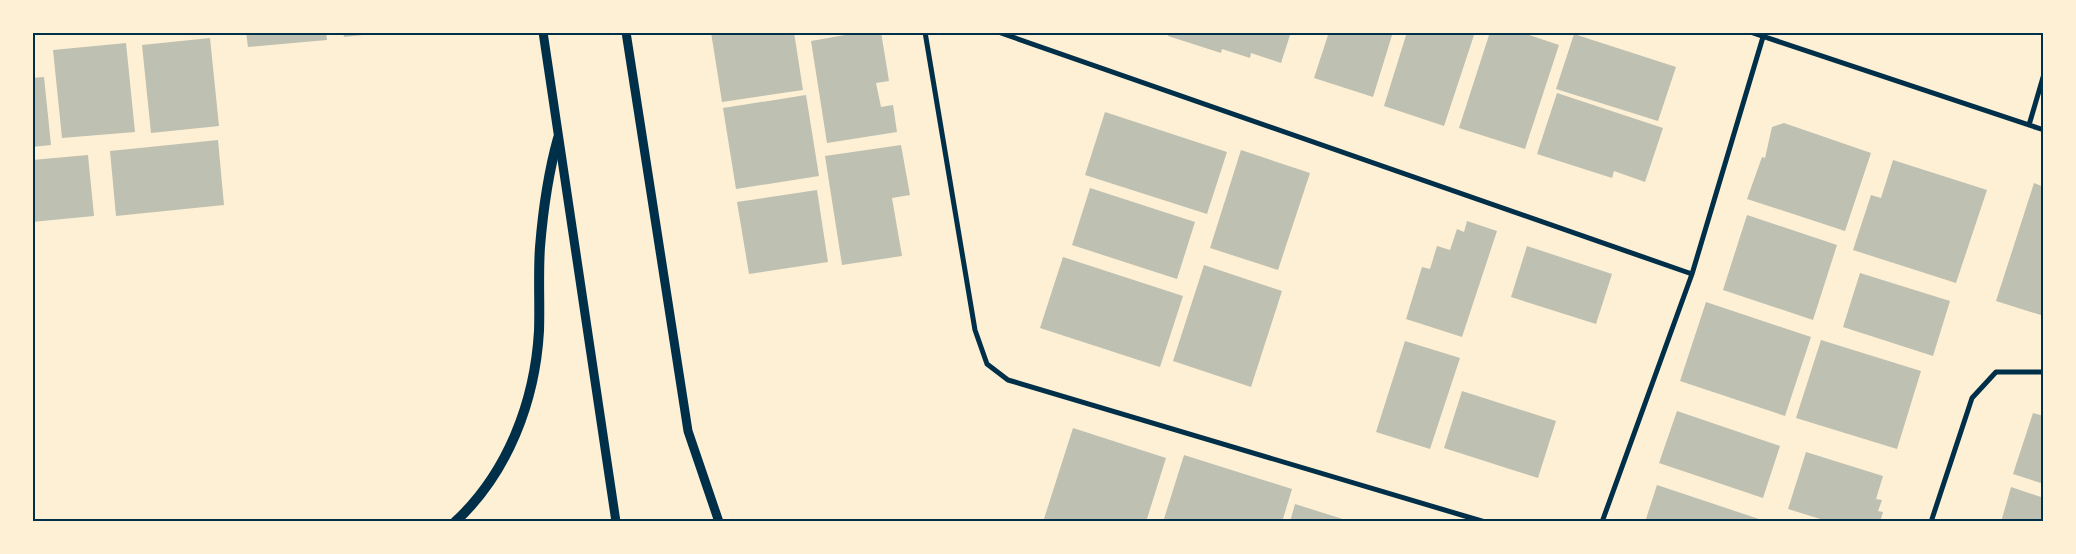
<svg xmlns="http://www.w3.org/2000/svg" width="2076" height="554" font-family="Poppins,sans-serif">
<style>
.building{fill:#bec0b2}
.lines{fill:none;stroke-linecap:round;stroke-linejoin:round}
.minor{stroke:#003049;stroke-width:5}
.tertiary{stroke:#003049;stroke-width:9}
.secondary{stroke:#003049;stroke-width:10}
.neatline{fill:none;stroke:#003049;stroke-width:2}
</style>
<rect width="100%" height="100%" fill="#fdf0d5"/>
<path class="building" d="M 246,32 L 326,32 L 327,40 L 248,47 Z
M 343,32 L 372,32 L 372,34 L 344,37 Z
M 711,32 L 794,32 L 803,90 L 722,102 Z
M 862,32 L 881,32 L 889,81 L 876,83 L 881,107 L 893,105 L 897,132 L 827,143 L 811,41 Z
M 1169,32 L 1291,32 L 1281,63 L 1251,53 L 1250,58 L 1222,49 L 1221,53 L 1168,36 Z
M 1329,32 L 1393,32 L 1373,97 L 1314,78 Z
M 1407,32 L 1475,32 L 1444,126 L 1384,106 Z
M 1490,32 L 1520,32 L 1559,45 L 1525,149 L 1459,128 Z
M 1574,34 L 1676,67 L 1658,121 L 1556,89 Z
M 210,38 L 219,126 L 151,133 L 142,45 Z
M 126,43 L 135,132 L 62,138 L 53,50 Z
M 44,77 L 51,145 L 32,147 L 32,78 Z
M 1557,93 L 1663,128 L 1645,182 L 1614,171 L 1612,178 L 1537,154 Z
M 806,95 L 819,176 L 736,189 L 723,108 Z
M 1105,112 L 1227,152 L 1207,214 L 1085,175 Z
M 1784,123 L 1871,153 L 1845,231 L 1747,199 L 1762,157 L 1765,158 L 1772,127 Z
M 218,140 L 224,205 L 116,216 L 110,151 Z
M 901,145 L 910,195 L 892,198 L 902,256 L 842,265 L 825,156 Z
M 1241,150 L 1310,173 L 1278,270 L 1210,248 Z
M 88,155 L 94,216 L 32,222 L 32,160 Z
M 1893,160 L 1987,190 L 1956,283 L 1853,250 L 1871,195 L 1881,198 Z
M 2034,183 L 2044,187 L 2044,316 L 1996,301 Z
M 1090,188 L 1195,222 L 1177,279 L 1072,245 Z
M 817,190 L 828,262 L 749,274 L 737,202 Z
M 1747,215 L 1837,245 L 1813,320 L 1723,290 Z
M 1467,221 L 1497,231 L 1462,337 L 1406,319 L 1422,267 L 1430,269 L 1437,246 L 1450,250 L 1457,229 L 1464,232 Z
M 1527,246 L 1612,274 L 1596,324 L 1511,297 Z
M 1063,257 L 1183,296 L 1160,367 L 1040,328 Z
M 1204,265 L 1282,291 L 1251,387 L 1173,361 Z
M 1860,273 L 1950,301 L 1933,356 L 1843,327 Z
M 1706,302 L 1811,337 L 1785,416 L 1680,381 Z
M 1821,340 L 1921,371 L 1897,449 L 1796,418 Z
M 1405,341 L 1460,358 L 1430,449 L 1376,432 Z
M 1462,391 L 1556,421 L 1538,478 L 1444,448 Z
M 1677,411 L 1780,446 L 1763,498 L 1659,463 Z
M 2033,413 L 2044,416 L 2044,484 L 2013,474 Z
M 1073,428 L 1166,458 L 1146,522 L 1043,522 Z
M 1806,452 L 1883,476 L 1876,499 L 1882,500 L 1878,511 L 1883,512 L 1880,522 L 1830,522 L 1788,509 Z
M 1184,455 L 1292,489 L 1282,522 L 1163,522 Z
M 1657,485 L 1762,520 L 1761,522 L 1645,522 Z
M 2011,487 L 2044,498 L 2044,522 L 2001,522 Z
M 1295,504 L 1349,521 L 1349,522 L 1290,522 Z"/>
<g class="lines">
<path class="minor" d="M 925,32 L 975,330 L 987,364 L 1008,380 L 1485,522
M 998,32 L 1692,274
M 1750,32 L 2044,130
M 2029,125 L 2044,74
M 1602,522 L 1692,274 L 1763,37
M 1931,522 L 1972,398 L 1996,372 L 2044,372"/>
<path class="tertiary" d="M 543,32 L 616,522
M 626,32 L 688,431 L 719,522"/>
<path class="secondary" d="M 455,522 C 508,473 535,401 539,331 C 540,303 538,275 540,247 C 543,210 548,174 558,138"/>
</g>
<rect width="2076" height="554" fill="none" stroke="#fdf0d5" stroke-width="68"/>
<rect x="34" y="34" width="2008" height="486" class="neatline"/>
</svg>
